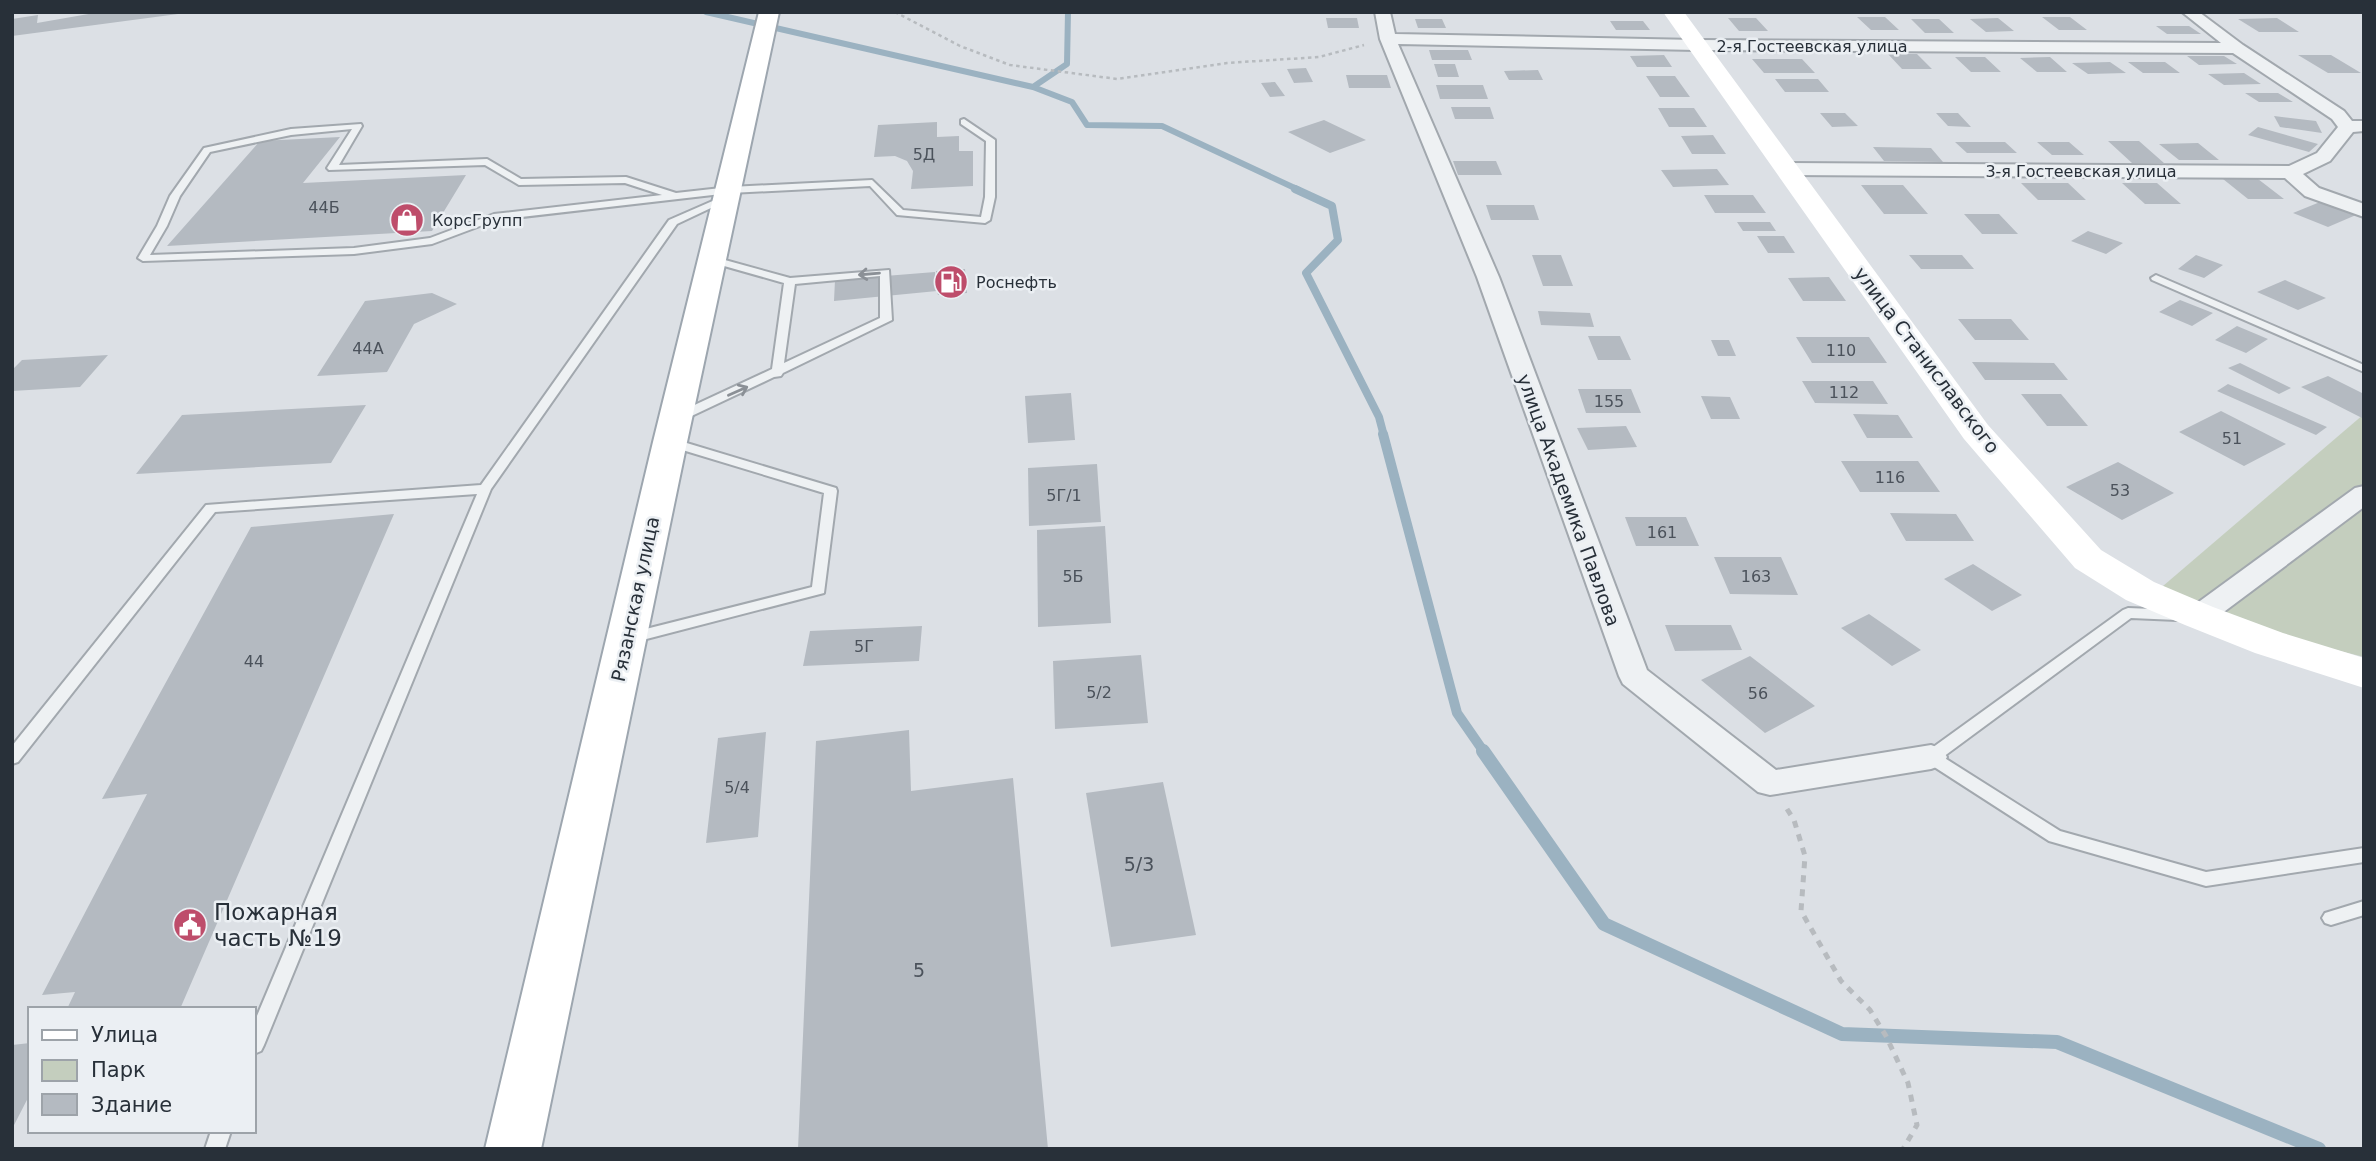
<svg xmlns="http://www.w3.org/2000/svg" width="2376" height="1161" font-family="'DejaVu Sans',sans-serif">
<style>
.green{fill:#c4cebe}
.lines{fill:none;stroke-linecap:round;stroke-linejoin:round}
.stream-far3{stroke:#9bb2c1;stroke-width:6}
.stream-far2{stroke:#9bb2c1;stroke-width:8}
.stream-far1{stroke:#9bb2c1;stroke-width:10}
.stream{stroke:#9bb2c1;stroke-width:14}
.building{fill:#b4bac1}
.lane-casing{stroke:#a2a8ae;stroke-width:4}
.street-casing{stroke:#a2a8ae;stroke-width:4}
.primary-casing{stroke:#9da6af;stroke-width:4}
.path-far1{stroke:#b7bbbf;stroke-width:2.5;stroke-dasharray:3.5 3.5;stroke-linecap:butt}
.path{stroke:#b7bbbf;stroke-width:5;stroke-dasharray:7 7;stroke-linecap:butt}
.lane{fill:#eef1f3;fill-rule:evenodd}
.street{fill:#eef1f3;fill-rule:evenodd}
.secondary{fill:#fff;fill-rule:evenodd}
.primary{fill:#fff;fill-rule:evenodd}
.oneway{stroke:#8b9096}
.labels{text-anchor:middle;stroke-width:5;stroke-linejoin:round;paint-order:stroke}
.far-street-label{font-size:16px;fill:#283039;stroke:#ebeff3}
.number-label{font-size:16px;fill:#4b525b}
.far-poi-label{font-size:16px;fill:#283039;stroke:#ebeff3;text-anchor:start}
.street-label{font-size:19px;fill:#283039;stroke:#ebeff3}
.near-number-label{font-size:19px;fill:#4b525b}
.near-poi-label{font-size:23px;fill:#283039;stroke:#ebeff3;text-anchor:start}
</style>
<rect width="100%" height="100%" fill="#dce0e5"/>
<path class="green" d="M 2364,414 L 2364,657 L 2199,616 L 2149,598 Z"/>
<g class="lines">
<path class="stream-far3" d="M 706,12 L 1033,87
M 1068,12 L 1067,64 L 1033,87 L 1072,102 L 1087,125 L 1162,126 L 1299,190"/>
<path class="stream-far2" d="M 1295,189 L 1332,206 L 1338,240 L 1306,273 L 1379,417 L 1384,436"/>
<path class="stream-far1" d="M 1383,434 L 1457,713 L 1484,752"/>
<path class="stream" d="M 1483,751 L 1604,924 L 1842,1034 L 2057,1042 L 2319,1149"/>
</g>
<path class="building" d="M 100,12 L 178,14 L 12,36 L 12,19 L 38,15 L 37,23 Z
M 1857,17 L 1885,17 L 1899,30 L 1871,30 Z
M 2042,17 L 2070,17 L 2087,30 L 2059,30 Z
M 1326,18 L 1357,18 L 1359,28 L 1328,28 Z
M 1728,18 L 1756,18 L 1768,31 L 1739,31 Z
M 1998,18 L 2014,31 L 1986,32 L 1970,19 Z
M 2277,18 L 2299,32 L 2259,32 L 2238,19 Z
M 1415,19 L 1442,19 L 1446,28 L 1418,28 Z
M 1911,19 L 1939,19 L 1954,33 L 1925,33 Z
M 1610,21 L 1643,21 L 1650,30 L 1616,30 Z
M 2156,26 L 2189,26 L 2201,34 L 2167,34 Z
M 1429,50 L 1468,50 L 1472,60 L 1432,60 Z
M 1888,54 L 1917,54 L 1932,69 L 1902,69 Z
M 1664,55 L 1672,67 L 1637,67 L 1630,56 Z
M 2298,55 L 2331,55 L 2361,73 L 2328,73 Z
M 2187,56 L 2224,56 L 2237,64 L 2199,65 Z
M 1955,57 L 1985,57 L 2001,72 L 1971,72 Z
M 2050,57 L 2067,72 L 2037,72 L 2020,58 Z
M 1752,59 L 1802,59 L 1815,73 L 1764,73 Z
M 2110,62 L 2126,73 L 2088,74 L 2072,63 Z
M 2128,62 L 2165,62 L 2180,73 L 2143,73 Z
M 1434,64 L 1455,64 L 1459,77 L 1438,77 Z
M 1306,68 L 1313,82 L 1294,83 L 1287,69 Z
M 1538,70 L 1543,80 L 1509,80 L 1504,71 Z
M 2244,73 L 2261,84 L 2224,85 L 2208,74 Z
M 1346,75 L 1387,75 L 1391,88 L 1349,88 Z
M 1646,76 L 1675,76 L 1690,97 L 1660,97 Z
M 1775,79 L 1818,79 L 1829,92 L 1785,92 Z
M 1275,82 L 1285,96 L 1270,97 L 1261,83 Z
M 1436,85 L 1483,85 L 1488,99 L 1440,99 Z
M 2245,93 L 2278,93 L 2293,102 L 2259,102 Z
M 1451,107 L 1490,107 L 1494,119 L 1455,119 Z
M 1658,108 L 1694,108 L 1707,127 L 1669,127 Z
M 1820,113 L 1845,113 L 1858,126 L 1832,127 Z
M 1936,113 L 1958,113 L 1971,127 L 1948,126 Z
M 2274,116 L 2316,121 L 2322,133 L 2280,127 Z
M 1324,120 L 1366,140 L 1330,153 L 1288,132 Z
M 937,122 L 937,137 L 959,136 L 959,151 L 973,151 L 973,186 L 911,189 L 913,171 L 907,161 L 895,156 L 874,157 L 878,125 Z
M 2258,127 L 2318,144 L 2309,152 L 2248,135 Z
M 1713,135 L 1726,154 L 1692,154 L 1681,136 Z
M 340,137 L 303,183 L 466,175 L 432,231 L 167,246 L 260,141 Z
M 2108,141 L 2139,141 L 2164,163 L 2132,163 Z
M 1955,142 L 2005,142 L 2017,153 L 1967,153 Z
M 2037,142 L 2069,142 L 2084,155 L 2052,155 Z
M 2198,143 L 2219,160 L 2179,160 L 2159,144 Z
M 1873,147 L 1931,148 L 1943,162 L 1884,161 Z
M 1453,161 L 1496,161 L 1502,175 L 1458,175 Z
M 1717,169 L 1729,185 L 1673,187 L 1661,170 Z
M 2223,179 L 2258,179 L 2284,199 L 2248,199 Z
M 2021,183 L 2068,183 L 2086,200 L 2038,200 Z
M 2122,183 L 2157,183 L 2181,204 L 2145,204 Z
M 1861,185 L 1903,185 L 1928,214 L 1884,214 Z
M 1704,195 L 1753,195 L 1766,213 L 1715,213 Z
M 2320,202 L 2356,215 L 2328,227 L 2293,213 Z
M 1486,205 L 1534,205 L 1539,220 L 1491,220 Z
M 1964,214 L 1999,214 L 2018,234 L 1982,234 Z
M 1737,222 L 1770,222 L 1776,231 L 1743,231 Z
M 2088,231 L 2123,243 L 2106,254 L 2071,241 Z
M 1757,236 L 1784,236 L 1795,253 L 1768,253 Z
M 1532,255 L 1561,255 L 1573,286 L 1543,286 Z
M 1909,255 L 1962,255 L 1974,269 L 1921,269 Z
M 2196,255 L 2223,265 L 2204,278 L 2178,269 Z
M 965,269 L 967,293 L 938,295 L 937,291 L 834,301 L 835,280 L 935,272 L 936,284 L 936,271 Z
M 1829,277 L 1846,301 L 1803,301 L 1788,278 Z
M 2285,280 L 2326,298 L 2298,310 L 2257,292 Z
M 432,293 L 457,304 L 414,324 L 387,372 L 317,376 L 365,301 Z
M 2180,300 L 2213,313 L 2192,326 L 2159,312 Z
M 1538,311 L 1590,313 L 1594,327 L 1541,325 Z
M 1958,319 L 2011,319 L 2029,340 L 1975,340 Z
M 2237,326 L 2268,339 L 2246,353 L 2215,340 Z
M 1588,336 L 1620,336 L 1631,360 L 1598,360 Z
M 1796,337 L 1869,337 L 1887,363 L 1812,363 Z
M 1711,340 L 1729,340 L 1736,356 L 1718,356 Z
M 108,355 L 80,387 L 12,391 L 12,370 L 22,360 Z
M 1972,362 L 2054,363 L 2068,380 L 1985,380 Z
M 2240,363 L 2291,388 L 2279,394 L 2228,368 Z
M 2328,376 L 2364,394 L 2364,419 L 2301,387 Z
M 1802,381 L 1873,381 L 1888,404 L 1815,403 Z
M 2228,384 L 2327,427 L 2316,435 L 2217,391 Z
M 1578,389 L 1631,389 L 1641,413 L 1586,413 Z
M 1071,393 L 1075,440 L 1028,443 L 1025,396 Z
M 2021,394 L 2061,394 L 2088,426 L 2047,426 Z
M 1701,396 L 1730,397 L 1740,419 L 1711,419 Z
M 366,405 L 331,463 L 136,474 L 182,415 Z
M 2221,411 L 2286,444 L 2244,466 L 2179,432 Z
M 1853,414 L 1898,415 L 1913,438 L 1867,438 Z
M 1626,426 L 1637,447 L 1588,450 L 1577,428 Z
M 1841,461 L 1918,461 L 1940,492 L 1860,492 Z
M 2118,462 L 2174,493 L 2122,520 L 2066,487 Z
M 1097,464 L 1101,522 L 1029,526 L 1028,468 Z
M 1890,513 L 1956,514 L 1974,541 L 1906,541 Z
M 394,514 L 180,1009 L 67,1009 L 75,992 L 42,995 L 147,794 L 102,799 L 251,527 Z
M 1625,517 L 1686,517 L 1699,546 L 1636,546 Z
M 1105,526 L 1111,623 L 1038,627 L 1037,530 Z
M 1714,557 L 1781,557 L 1798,595 L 1730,594 Z
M 1973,564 L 2022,595 L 1992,611 L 1944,579 Z
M 1869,614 L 1921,650 L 1892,666 L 1841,628 Z
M 1665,625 L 1731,625 L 1742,650 L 1675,651 Z
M 922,626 L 919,661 L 803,666 L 810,631 Z
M 1141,655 L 1148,723 L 1055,729 L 1053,661 Z
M 1750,656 L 1815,706 L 1765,733 L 1701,680 Z
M 909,730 L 911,791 L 1013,778 L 1048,1149 L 798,1149 L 816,741 Z
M 766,732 L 758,837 L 706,843 L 718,738 Z
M 1163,782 L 1196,935 L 1111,947 L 1086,793 Z
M 30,1043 L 30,1094 L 12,1129 L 12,1045 Z"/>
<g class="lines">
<g class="lane-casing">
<path id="lane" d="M 964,119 L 995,140 L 995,197 L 990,220 L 985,223 L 897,215 L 870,186 L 730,193 L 496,220 L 432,244 L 354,254 L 143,261 L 138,258 L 157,226 L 170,196 L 204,148 L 291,129 L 361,124 L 362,126 L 339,165 L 487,159 L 521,179 L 626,177 L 676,193 L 730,187 L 872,180 L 903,210 L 981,217 L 985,197 L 986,141 L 961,124 L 961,120 ZM 352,129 L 327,168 L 329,170 L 485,165 L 519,185 L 625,183 L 662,195 L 494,214 L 430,238 L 354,248 L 150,255 L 167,226 L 180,196 L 210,152 L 291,135 Z
M 724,196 L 732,198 L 677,224 L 491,489 L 264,1045 L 261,1051 L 254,1054 L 254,1023 L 477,494 L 215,512 L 18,762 L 12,764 L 12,746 L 206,505 L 481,485 L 669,220 Z
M 714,257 L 790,278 L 889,270 L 892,320 L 783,373 L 781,376 L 774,377 L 681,421 L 673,421 L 671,418 L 673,415 L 772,369 L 784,283 L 710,262 L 710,258 ZM 880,276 L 880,318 L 784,363 L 795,284 Z
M 2156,275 L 2364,365 L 2364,372 L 2152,280 L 2151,278 Z
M 670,438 L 836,488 L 837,491 L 824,593 L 631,643 L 626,642 L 624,638 L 626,634 L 812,587 L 824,493 L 666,445 L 664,442 Z
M 2128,608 L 2177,610 L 2184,615 L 2177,620 L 2131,618 L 1943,757 L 2060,831 L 2206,872 L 2364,848 L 2364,862 L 2206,886 L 2049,841 L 1925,761 L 1923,757 L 1925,753 L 2123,610 Z
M 2364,901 L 2364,915 L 2331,925 L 2325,923 L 2322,918 L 2325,913 Z
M 211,1131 L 231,1131 L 225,1149 L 205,1149 Z"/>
</g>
<g class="street-casing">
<path id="street" d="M 1375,12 L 1390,12 L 1395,34 L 1696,40 L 2221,43 L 2182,12 L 2199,12 L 2243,45 L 2344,111 L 2352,121 L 2364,121 L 2364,131 L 2353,132 L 2330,161 L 2303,174 L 2319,188 L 2364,204 L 2364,217 L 2305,196 L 2285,178 L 1788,175 L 1779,169 L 1788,163 L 2289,166 L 2317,153 L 2338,127 L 2332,119 L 2233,53 L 1696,50 L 1398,44 L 1499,277 L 1647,670 L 1776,770 L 1931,745 L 1942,749 L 1947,757 L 1942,765 L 1931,769 L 1770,795 L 1758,792 L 1623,684 L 1619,676 L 1477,277 L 1380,39 Z
M 2364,486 L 2364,507 L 2209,623 L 2199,626 L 2189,623 L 2185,616 L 2189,609 L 2355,488 Z"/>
</g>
<g class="primary-casing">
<path id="primary" d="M 759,12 L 779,12 L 687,442 L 541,1149 L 485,1149 L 653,442 Z"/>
</g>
<path class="path-far1" d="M 895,12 L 960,46 L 1010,65 L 1117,79 L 1227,63 L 1319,57 L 1364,45"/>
<path class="path" d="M 1787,809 L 1794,820 L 1805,856 L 1801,911 L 1841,981 L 1870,1010 L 1886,1036 L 1908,1083 L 1917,1125 L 1903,1149"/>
<use href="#lane" class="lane"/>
<use href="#street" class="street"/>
<path class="secondary" d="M 1663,12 L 1684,12 L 1988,425 L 2101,550 L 2154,582 L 2213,607 L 2283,633 L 2364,658 L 2364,688 L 2255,653 L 2185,625 L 2126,600 L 2075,568 L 1964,439 Z"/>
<use href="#primary" class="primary"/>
</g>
<defs><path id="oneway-shaft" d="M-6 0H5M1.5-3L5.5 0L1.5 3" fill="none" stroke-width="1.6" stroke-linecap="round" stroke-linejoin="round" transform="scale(1.75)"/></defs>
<g class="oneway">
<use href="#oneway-shaft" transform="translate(869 274) rotate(175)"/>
<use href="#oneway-shaft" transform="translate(738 391) rotate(-24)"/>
</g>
<defs>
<g id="shop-disc" transform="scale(1.75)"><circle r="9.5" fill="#be4d6b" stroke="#ebeff3"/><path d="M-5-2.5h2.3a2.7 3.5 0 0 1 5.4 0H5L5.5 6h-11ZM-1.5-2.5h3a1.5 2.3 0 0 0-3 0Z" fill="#fff"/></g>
<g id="fuel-disc" transform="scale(1.75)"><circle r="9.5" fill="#be4d6b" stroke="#ebeff3"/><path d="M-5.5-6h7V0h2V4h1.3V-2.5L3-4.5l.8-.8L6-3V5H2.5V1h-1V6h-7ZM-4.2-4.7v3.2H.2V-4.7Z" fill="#fff"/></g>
<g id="civic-disc" transform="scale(1.75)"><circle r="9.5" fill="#be4d6b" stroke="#ebeff3"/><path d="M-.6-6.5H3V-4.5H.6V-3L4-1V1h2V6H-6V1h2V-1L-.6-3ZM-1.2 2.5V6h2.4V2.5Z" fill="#fff"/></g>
</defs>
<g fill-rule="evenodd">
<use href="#shop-disc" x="407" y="220"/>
<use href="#fuel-disc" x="951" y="282"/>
<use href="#civic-disc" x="190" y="925"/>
</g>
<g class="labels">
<g class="far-street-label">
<text x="1812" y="52">2-я Гостеевская улица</text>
<text x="2081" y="177">3-я Гостеевская улица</text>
</g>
<g class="number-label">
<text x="924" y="160">5Д</text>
<text x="324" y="213">44Б</text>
<text x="368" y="354">44А</text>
<text x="1841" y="356">110</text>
<text x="1844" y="398">112</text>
<text x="1609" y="407">155</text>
<text x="2232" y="444">51</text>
<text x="1890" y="483">116</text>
<text x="2120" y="496">53</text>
<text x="1064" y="501">5Г/1</text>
<text x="1662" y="538">161</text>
<text x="1073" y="582">5Б</text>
<text x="1756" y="582">163</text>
<text x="864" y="652">5Г</text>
<text x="254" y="667">44</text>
<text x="1099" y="698">5/2</text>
<text x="1758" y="699">56</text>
<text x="737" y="793">5/4</text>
</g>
<g class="far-poi-label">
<text x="432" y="226">КорсГрупп</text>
<text x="976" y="288">Роснефть</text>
</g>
<g class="street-label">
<text transform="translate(1927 360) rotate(53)" y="7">улица Станиславского</text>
<text transform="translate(1569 500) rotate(70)" y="7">улица Академика Павлова</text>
<text transform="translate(635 599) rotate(-78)" y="7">Рязанская улица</text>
</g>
<g class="near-number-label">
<text x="1139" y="871">5/3</text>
<text x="919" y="977">5</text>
</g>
<g class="near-poi-label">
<text x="214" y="920">Пожарная<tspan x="214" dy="26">часть №19</tspan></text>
</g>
</g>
<rect width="2376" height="1161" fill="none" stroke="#283039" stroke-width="28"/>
<rect x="28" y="1007" width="228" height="126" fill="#ebeff3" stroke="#9da3a9" stroke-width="2"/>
<rect x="42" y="1030" width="35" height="10" fill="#ffffff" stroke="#9da3a9" stroke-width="2"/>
<text x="91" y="1042" font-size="21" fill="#283039">Улица</text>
<rect x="42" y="1060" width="35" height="21" fill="#c4cebe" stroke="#9da3a9" stroke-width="2"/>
<text x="91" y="1077" font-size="21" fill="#283039">Парк</text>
<rect x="42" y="1094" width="35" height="21" fill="#b4bac1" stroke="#9da3a9" stroke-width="2"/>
<text x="91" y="1112" font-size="21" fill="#283039">Здание</text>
</svg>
